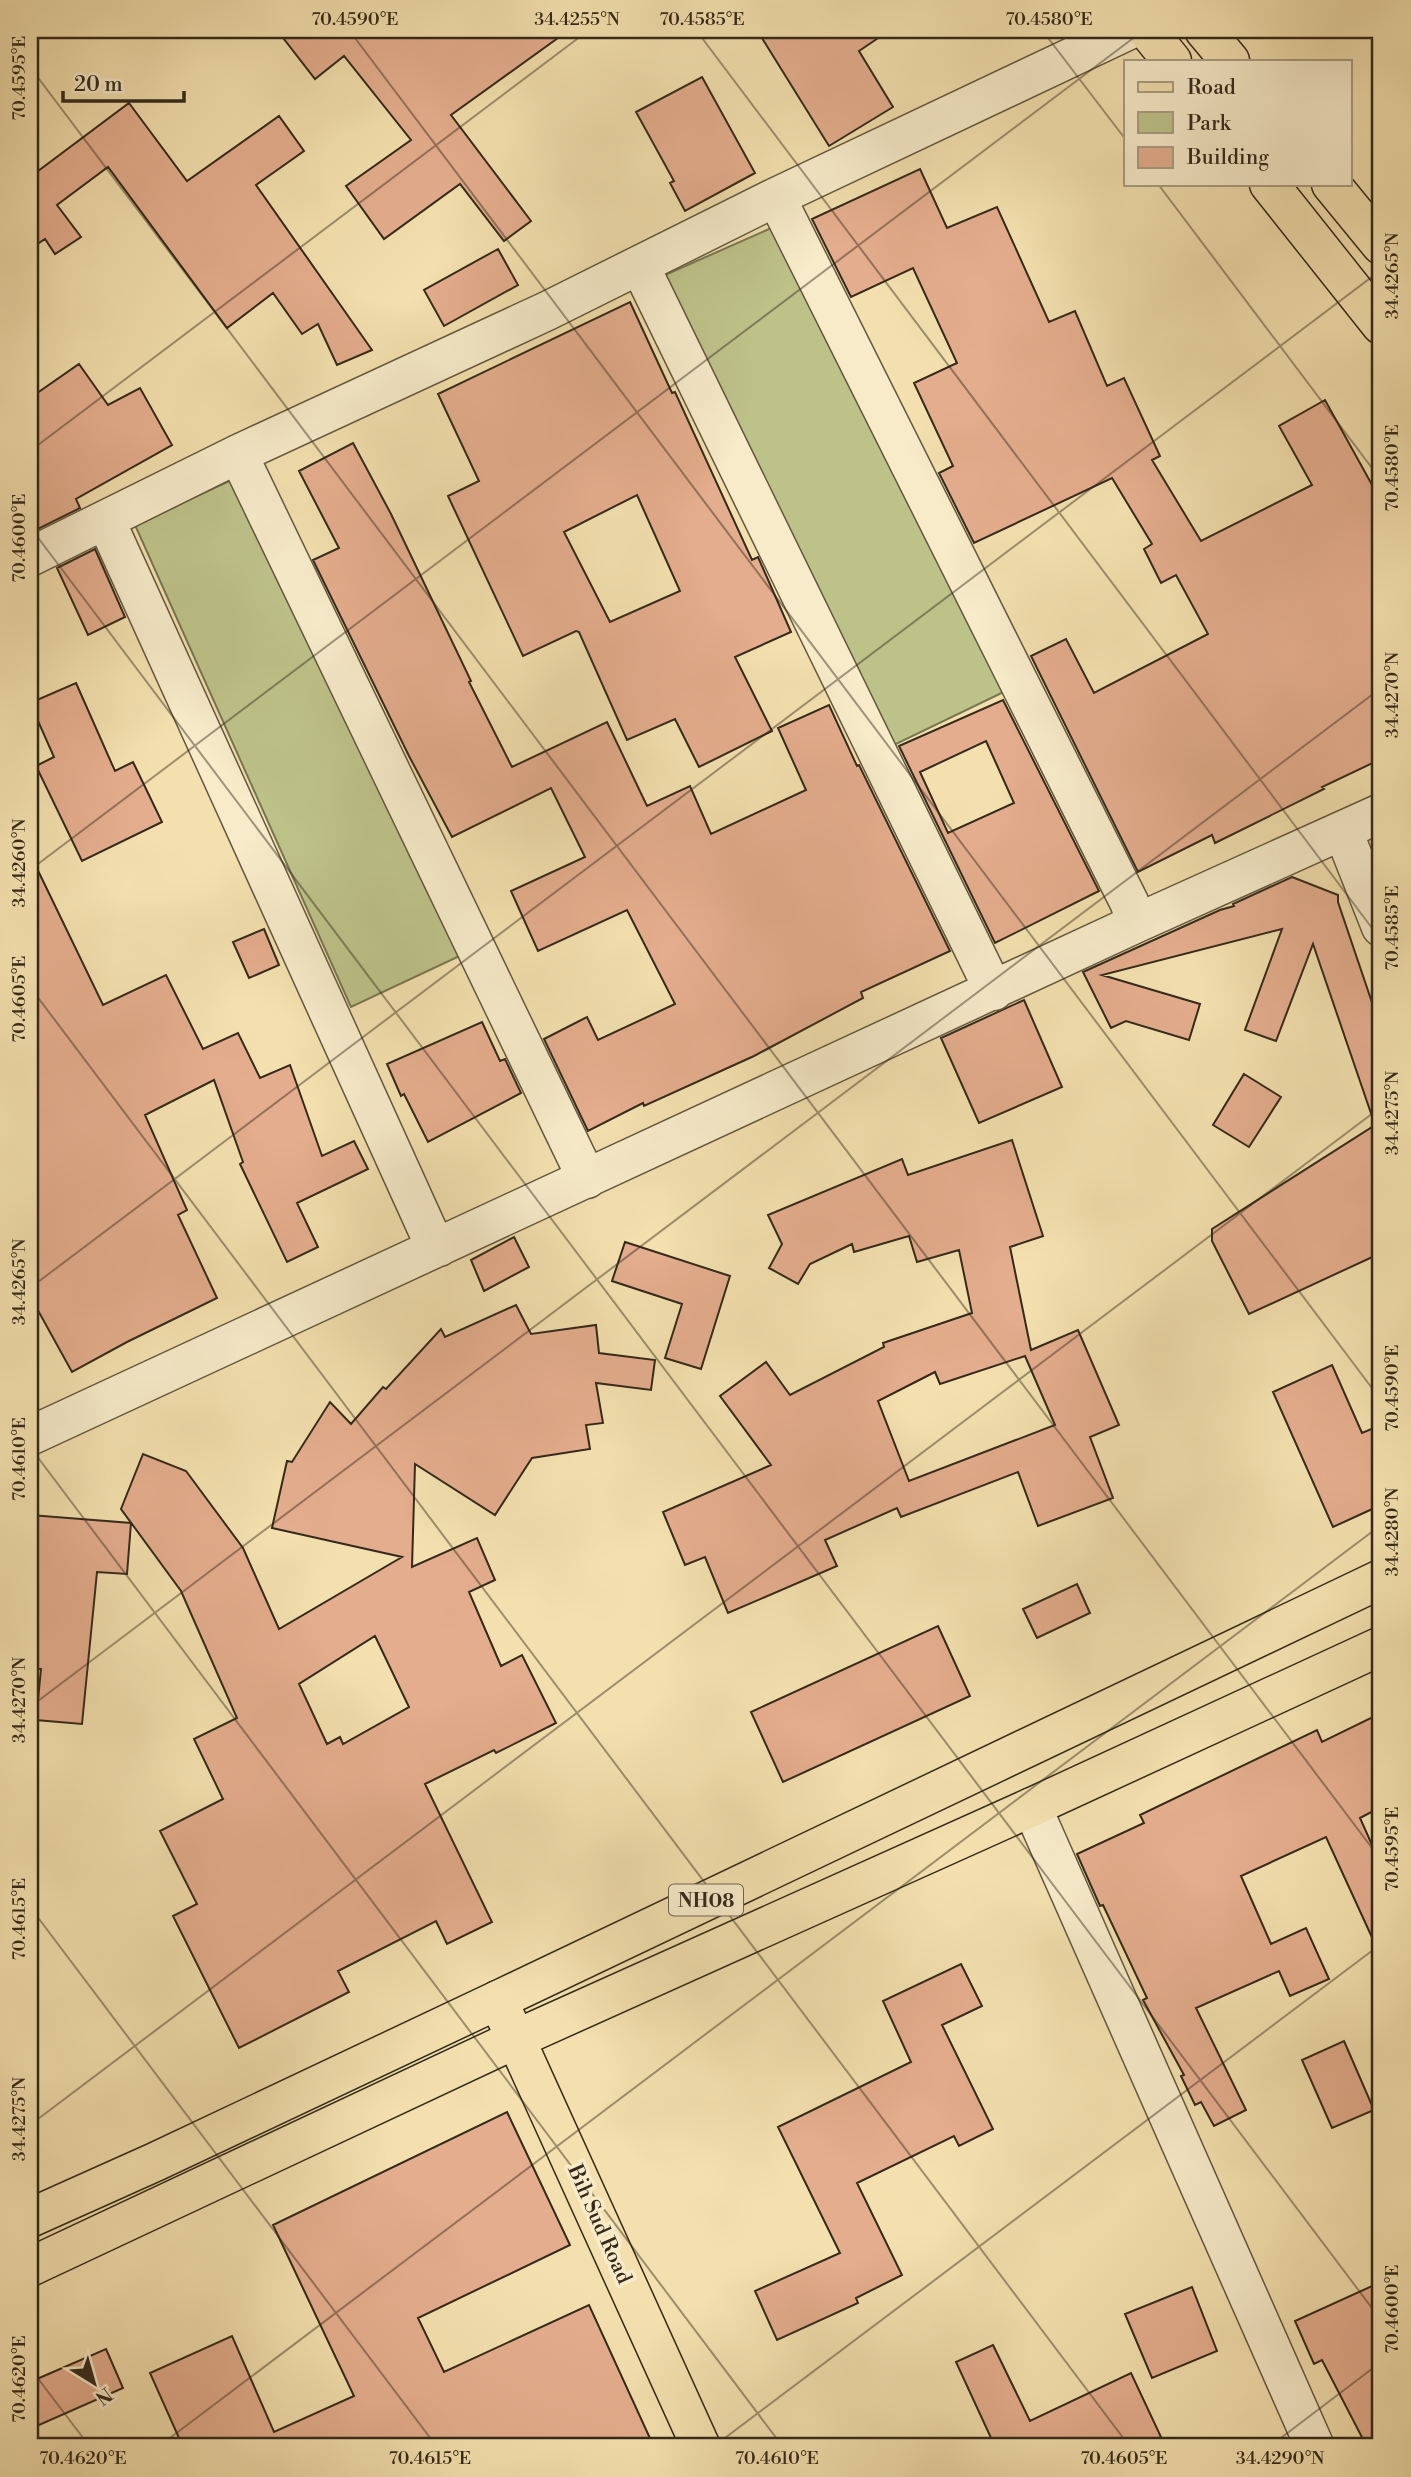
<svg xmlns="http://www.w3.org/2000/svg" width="1411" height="2477" font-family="'Libre Bodoni',serif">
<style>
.green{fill:#bdc289;stroke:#787652;stroke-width:2}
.building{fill:#e4ad8d;stroke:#34291c;stroke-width:2;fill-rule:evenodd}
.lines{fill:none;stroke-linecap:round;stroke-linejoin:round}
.minor-casing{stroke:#645740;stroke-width:41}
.major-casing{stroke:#34291c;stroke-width:41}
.highway-casing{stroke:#34291c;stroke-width:41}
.minor{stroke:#f7ebca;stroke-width:38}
.major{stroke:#f3e0ae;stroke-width:38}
.highway{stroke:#f3e0ae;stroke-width:38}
.ticks{fill:none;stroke:#34291c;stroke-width:2;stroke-opacity:0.45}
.labels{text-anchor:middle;stroke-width:7;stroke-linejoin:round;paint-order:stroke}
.shield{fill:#f7ebca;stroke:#6e6350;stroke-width:2}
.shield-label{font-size:19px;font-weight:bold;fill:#34291c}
.street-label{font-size:21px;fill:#34291c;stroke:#f7ebca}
.neatline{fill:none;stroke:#34291c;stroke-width:2.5}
.ticks-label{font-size:18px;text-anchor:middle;fill:#34291c}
</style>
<rect width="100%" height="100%" fill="#f3e0ae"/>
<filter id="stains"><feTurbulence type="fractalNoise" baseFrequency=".00286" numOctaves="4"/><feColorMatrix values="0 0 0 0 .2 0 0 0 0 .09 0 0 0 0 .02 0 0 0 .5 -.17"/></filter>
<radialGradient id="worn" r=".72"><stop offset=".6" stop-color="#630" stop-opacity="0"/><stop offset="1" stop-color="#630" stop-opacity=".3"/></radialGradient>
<path class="green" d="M 785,222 L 1014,687 L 894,745 L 665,275 Z
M 240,476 L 466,953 L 351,1007 L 135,525 Z"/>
<path class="building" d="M 277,30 L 569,30 L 451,115 L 531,221 L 504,241 L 460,184 L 384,239 L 346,186 L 411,140 L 344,56 L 315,79 Z
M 757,30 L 890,30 L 859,51 L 893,107 L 829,146 Z
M 702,77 L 755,173 L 685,211 L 670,183 L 674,181 L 636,112 Z
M 129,103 L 187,181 L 279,116 L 304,151 L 256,185 L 372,350 L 337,365 L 318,324 L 302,334 L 273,293 L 227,328 L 108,167 L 57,205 L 81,237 L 55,254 L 45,239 L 30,249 L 30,167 L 34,174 Z
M 920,169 L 947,228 L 997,207 L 1049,322 L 1075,311 L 1107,386 L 1124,378 L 1160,456 L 1152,460 L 1201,541 L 1312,485 L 1279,426 L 1325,400 L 1381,501 L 1381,759 L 1322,787 L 1324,789 L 1215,843 L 1212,835 L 1138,872 L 1031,656 L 1066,639 L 1094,693 L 1208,634 L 1176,575 L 1161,583 L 1144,549 L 1152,544 L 1112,478 L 974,543 L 939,473 L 953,466 L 914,383 L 957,363 L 913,268 L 851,297 L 812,219 Z
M 498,249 L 518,285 L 444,326 L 424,290 Z
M 630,302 L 672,393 L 675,392 L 752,560 L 758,557 L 791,632 L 735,657 L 772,731 L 699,767 L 675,719 L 627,740 L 579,632 L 576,631 L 523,656 L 448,496 L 479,481 L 438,394 ZM 637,495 L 680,591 L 610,622 L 564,532 Z
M 79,364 L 108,405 L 140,388 L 172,445 L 76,499 L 80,508 L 38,529 L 30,511 L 30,398 Z
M 353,443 L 391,514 L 471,681 L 469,682 L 512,767 L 607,722 L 647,806 L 690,786 L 711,834 L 806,790 L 778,728 L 829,705 L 857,766 L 859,765 L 950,951 L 861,992 L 863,998 L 754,1056 L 644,1106 L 643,1103 L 588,1131 L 544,1039 L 587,1017 L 598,1040 L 675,1004 L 627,910 L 538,951 L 511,891 L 585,857 L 551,788 L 452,837 L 409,756 L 313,560 L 339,548 L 299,471 Z
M 95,549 L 125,617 L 88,635 L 57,568 Z
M 76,683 L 115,771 L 133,762 L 162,822 L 82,861 L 36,766 L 54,757 L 30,703 Z
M 1003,700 L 1099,891 L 995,943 L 899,746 ZM 986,741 L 1014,803 L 948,833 L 920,772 Z
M 30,854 L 103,1005 L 166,975 L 203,1049 L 238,1033 L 260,1078 L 290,1065 L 322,1156 L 354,1141 L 368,1169 L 297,1203 L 318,1247 L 287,1262 L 240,1164 L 243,1162 L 214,1080 L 145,1115 L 187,1210 L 178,1215 L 217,1298 L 127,1342 L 72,1372 L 30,1296 Z
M 1292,877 L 1338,895 L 1338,902 L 1381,1029 L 1381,1253 L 1249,1314 L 1212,1241 L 1212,1229 L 1375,1125 L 1313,944 L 1276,1041 L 1245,1030 L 1282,929 L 1102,975 L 1200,1004 L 1189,1040 L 1126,1021 L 1111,1028 L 1083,972 L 1220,910 L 1234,906 L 1233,904 Z
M 264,929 L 279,965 L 249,978 L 233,942 Z
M 1024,1000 L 1062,1087 L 979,1123 L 941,1038 Z
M 482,1022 L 500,1061 L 505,1059 L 521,1093 L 428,1142 L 404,1094 L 401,1096 L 387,1064 Z
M 1244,1074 L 1281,1097 L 1249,1147 L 1213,1125 Z
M 1012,1140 L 1043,1236 L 1010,1247 L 1031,1350 L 1078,1330 L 1119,1425 L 1090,1437 L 1113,1498 L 1038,1526 L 1018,1472 L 901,1517 L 897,1508 L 825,1540 L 837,1566 L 728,1613 L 705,1557 L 685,1565 L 663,1512 L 771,1465 L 720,1396 L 766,1362 L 790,1395 L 884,1347 L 883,1343 L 972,1313 L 959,1250 L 917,1262 L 909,1236 L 854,1252 L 852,1244 L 810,1264 L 798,1284 L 769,1268 L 782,1244 L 768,1215 L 902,1159 L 908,1175 ZM 1025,1356 L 1055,1425 L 909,1481 L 878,1401 L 935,1372 L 940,1384 Z
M 514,1237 L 529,1267 L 484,1291 L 471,1260 Z
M 625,1242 L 730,1276 L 701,1369 L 665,1358 L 682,1304 L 612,1281 Z
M 516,1305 L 531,1334 L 596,1325 L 599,1353 L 655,1360 L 651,1390 L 596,1383 L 603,1423 L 586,1425 L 590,1449 L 532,1458 L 495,1515 L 415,1464 L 412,1567 L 477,1538 L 495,1580 L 469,1592 L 501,1666 L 522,1655 L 556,1723 L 496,1753 L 494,1750 L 425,1784 L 492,1922 L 447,1944 L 436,1921 L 338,1971 L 349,1992 L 239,2048 L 173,1916 L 197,1904 L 160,1831 L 223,1799 L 194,1739 L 237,1718 L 181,1591 L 121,1509 L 143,1454 L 186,1471 L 243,1548 L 279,1629 L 402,1557 L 272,1528 L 287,1461 L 292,1462 L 330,1402 L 351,1424 L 383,1387 L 386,1389 L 441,1329 L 445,1337 ZM 375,1636 L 409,1707 L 343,1744 L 340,1737 L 327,1744 L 299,1684 Z
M 1332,1365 L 1362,1433 L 1381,1425 L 1381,1505 L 1333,1527 L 1273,1392 Z
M 30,1515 L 131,1523 L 127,1574 L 97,1572 L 82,1724 L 36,1720 L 41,1669 L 30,1669 Z
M 1077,1584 L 1090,1613 L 1037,1638 L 1023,1609 Z
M 938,1626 L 970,1696 L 783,1782 L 751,1712 Z
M 1381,1713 L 1381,1807 L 1360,1818 L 1381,1865 L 1381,1957 L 1326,1837 L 1241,1876 L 1271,1944 L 1306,1928 L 1329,1979 L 1290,1996 L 1279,1971 L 1196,2008 L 1246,2110 L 1214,2126 L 1201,2102 L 1195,2105 L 1181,2076 L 1184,2075 L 1143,2000 L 1147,1998 L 1103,1905 L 1100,1906 L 1077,1854 L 1144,1823 L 1140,1815 L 1317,1730 L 1322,1742 Z
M 961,1964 L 982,2006 L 942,2025 L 993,2129 L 959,2146 L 954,2136 L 857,2183 L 902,2275 L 856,2298 L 858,2303 L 777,2340 L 755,2291 L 840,2253 L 778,2127 L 911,2062 L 883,2001 Z
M 1344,2041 L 1374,2110 L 1332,2128 L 1302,2060 Z
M 507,2112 L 570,2245 L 418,2318 L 444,2372 L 589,2305 L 654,2447 L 183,2447 L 150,2373 L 232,2336 L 274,2432 L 354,2396 L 273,2225 Z
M 1381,2282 L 1381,2447 L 1367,2447 L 1322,2360 L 1314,2364 L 1295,2321 Z
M 1192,2287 L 1217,2351 L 1152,2378 L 1125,2314 Z
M 993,2345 L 1030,2421 L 1131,2373 L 1161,2437 L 1139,2447 L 975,2447 L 992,2440 L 956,2362 Z
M 106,2349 L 123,2388 L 30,2429 L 30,2382 Z"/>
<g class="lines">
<g class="minor-casing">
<path id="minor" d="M 776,197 L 1129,902 L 1137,923
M 640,266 L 994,991
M 238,454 L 587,1179
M 106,521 L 428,1231 L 439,1247
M 30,557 L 238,454 L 547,311 L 776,197 L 1129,30
M 1343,831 L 1381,927
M 30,1436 L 1137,923 L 1381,813
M 1032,1807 L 1315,2447"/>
</g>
<g class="major-casing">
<path id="major" d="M 1147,30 L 1172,61
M 1204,30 L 1230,61
M 1269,184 L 1381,325
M 1331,184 L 1381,245
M 498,2000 L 701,2447"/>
</g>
<g class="highway-casing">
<path id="highway" d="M 30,2218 L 155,2162 L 498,2000 L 1381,1579
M 30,2267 L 516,2039 L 1032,1807 L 1381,1646"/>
</g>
<use href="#minor" class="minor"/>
<use href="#major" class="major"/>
<use href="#highway" class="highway"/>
</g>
<path class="ticks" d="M 349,30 L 1381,1400M 696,30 L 1381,940M 1042,30 L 1126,140M 30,33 L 34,30M 30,67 L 1381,1860M 1158,184 L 1381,480M 30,451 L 589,30M 30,527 L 1381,2320M 30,870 L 1144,30M 30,987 L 1130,2447M 30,1288 L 1381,270M 30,1447 L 783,2447M 30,1707 L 1381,688M 30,1907 L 437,2447M 30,2125 L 1381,1107M 30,2368 L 90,2447M 158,2447 L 1381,1525M 713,2447 L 1381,1944M 1269,2447 L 1381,2362"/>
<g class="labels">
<rect class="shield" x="669" y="1884.5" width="74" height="31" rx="5"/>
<g class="shield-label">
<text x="706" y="1907">NH08</text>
</g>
<g class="street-label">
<text transform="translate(600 2224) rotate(66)" y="7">Bih Sud Road</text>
</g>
</g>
<rect width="1411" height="2477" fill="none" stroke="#f3e0ae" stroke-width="77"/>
<rect x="1124" y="60" width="228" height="126" fill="#f7ebca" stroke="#a99d84" stroke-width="2"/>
<rect x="1138" y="82" width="35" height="10" fill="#f3e0ae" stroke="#a99d84" stroke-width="2"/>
<text x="1187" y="94" font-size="21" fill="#34291c">Road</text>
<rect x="1138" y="112" width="35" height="21" fill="#bdc289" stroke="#a99d84" stroke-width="2"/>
<text x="1187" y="130" font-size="21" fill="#34291c">Park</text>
<rect x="1138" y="147" width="35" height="21" fill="#e4ad8d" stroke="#a99d84" stroke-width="2"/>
<text x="1187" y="164" font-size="21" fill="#34291c">Building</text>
<g transform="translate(94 2383) rotate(143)" stroke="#f7ebca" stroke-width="5" paint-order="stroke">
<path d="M0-5L12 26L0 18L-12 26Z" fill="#34291c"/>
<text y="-10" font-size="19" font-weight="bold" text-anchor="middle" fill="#34291c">N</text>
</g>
<path d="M63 91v10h121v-10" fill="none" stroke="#34291c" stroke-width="3.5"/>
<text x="74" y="91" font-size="21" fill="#34291c" stroke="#f7ebca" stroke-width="5" paint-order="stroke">20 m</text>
<rect x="38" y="38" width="1334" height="2400" class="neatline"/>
<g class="ticks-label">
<text x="355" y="25">70.4590°E</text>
<text x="577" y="25">34.4255°N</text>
<text x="702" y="25">70.4585°E</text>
<text x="1049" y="25">70.4580°E</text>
<text transform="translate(19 78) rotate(-90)" y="6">70.4595°E</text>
<text transform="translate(1392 276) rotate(-90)" y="6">34.4265°N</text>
<text transform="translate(1392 468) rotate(-90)" y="6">70.4580°E</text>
<text transform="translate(19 538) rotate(-90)" y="6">70.4600°E</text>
<text transform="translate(1392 695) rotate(-90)" y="6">34.4270°N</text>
<text transform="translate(19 863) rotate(-90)" y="6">34.4260°N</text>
<text transform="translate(1392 928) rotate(-90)" y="6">70.4585°E</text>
<text transform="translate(19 999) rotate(-90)" y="6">70.4605°E</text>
<text transform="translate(1392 1113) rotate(-90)" y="6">34.4275°N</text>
<text transform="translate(19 1282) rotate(-90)" y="6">34.4265°N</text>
<text transform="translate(1392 1388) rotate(-90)" y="6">70.4590°E</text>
<text transform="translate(19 1459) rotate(-90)" y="6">70.4610°E</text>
<text transform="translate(1392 1532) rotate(-90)" y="6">34.4280°N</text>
<text transform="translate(19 1700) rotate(-90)" y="6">34.4270°N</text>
<text transform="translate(1392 1849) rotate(-90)" y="6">70.4595°E</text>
<text transform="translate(19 1919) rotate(-90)" y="6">70.4615°E</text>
<text transform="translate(19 2119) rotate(-90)" y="6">34.4275°N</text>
<text transform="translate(1392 2309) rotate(-90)" y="6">70.4600°E</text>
<text transform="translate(19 2379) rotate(-90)" y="6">70.4620°E</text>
<text x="83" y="2464">70.4620°E</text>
<text x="430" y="2464">70.4615°E</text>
<text x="777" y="2464">70.4610°E</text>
<text x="1124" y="2464">70.4605°E</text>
<text x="1280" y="2464">34.4290°N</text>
</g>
<rect width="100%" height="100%" filter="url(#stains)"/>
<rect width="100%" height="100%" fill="url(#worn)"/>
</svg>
